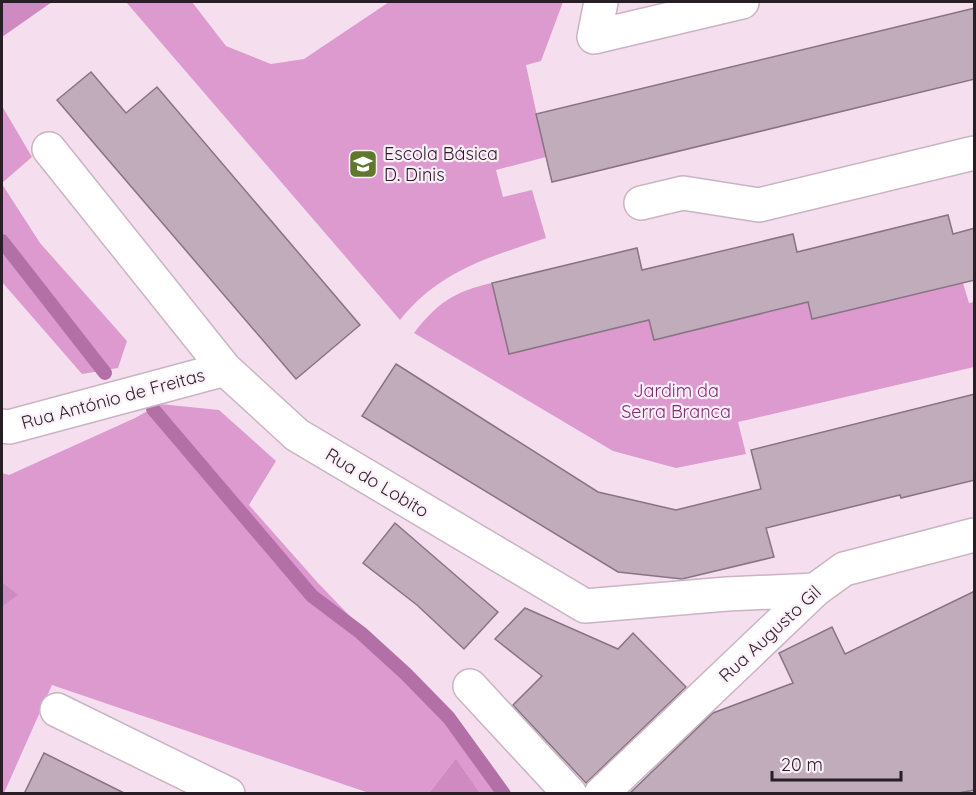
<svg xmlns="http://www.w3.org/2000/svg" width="976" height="795" font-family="Quicksand,sans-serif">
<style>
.green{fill:#dc9ace}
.forest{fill:#cf8ac1}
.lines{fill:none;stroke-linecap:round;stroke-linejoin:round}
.stream{stroke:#b370a6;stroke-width:14}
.building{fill:#c1acbc;stroke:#887483;stroke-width:1.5}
.street-casing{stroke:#cab4c4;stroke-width:36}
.street{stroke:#fff;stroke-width:33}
.labels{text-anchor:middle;stroke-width:4.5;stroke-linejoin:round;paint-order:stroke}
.poi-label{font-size:18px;fill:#271f25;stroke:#fdeff9;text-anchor:start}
.park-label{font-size:18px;fill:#7e2c71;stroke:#fdeff9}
.street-label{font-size:18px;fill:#271f25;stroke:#fdeff9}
</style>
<rect width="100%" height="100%" fill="#f5dfef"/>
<path class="green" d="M 126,2 L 192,2 L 226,46 L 271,64 L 304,59 L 389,2 L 563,2 L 541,61 L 526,65 L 546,157 L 496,170 L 503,197 L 532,190 L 546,238 C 488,258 440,270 400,320 Z
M 2,106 L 32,157 L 2,183 Z
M 2,184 L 40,243 L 127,341 L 118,368 L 82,374 L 2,282 Z
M 492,283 L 510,354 L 649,320 L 654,339 L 808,302 L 813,319 L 963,283 L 969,303 L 974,302 L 974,367 L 738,422 L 746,454 L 676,468 L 613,451 L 414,333 C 437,303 455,291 492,283 Z
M 160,404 L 219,410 L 276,461 L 249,505 L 318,583 L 477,748 L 511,793 L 480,793 L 456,758 L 429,793 L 369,793 L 52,685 L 4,793 L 2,793 L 2,607 L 17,595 L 2,582 L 2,473 L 9,475 L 135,418 Z"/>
<path class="forest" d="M 2,2 L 52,2 L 2,37 Z
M 2,582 L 18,595 L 2,607 Z
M 456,758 L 480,793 L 429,793 Z"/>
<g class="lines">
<path class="stream" d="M 2,241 L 105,373
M 153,409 L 312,596 L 361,633 L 406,674 L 449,718 L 504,794"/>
</g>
<path class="building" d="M 975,8 L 975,79 L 552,182 L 536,114 Z
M 91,72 L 126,113 L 157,87 L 360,325 L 296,379 L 57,100 Z
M 948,215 L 953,234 L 975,228 L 975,280 L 812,319 L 808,302 L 654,340 L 649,320 L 509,354 L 492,283 L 637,248 L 642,270 L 793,234 L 797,252 Z
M 396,364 L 598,492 L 676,510 L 761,489 L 751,450 L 975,394 L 975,480 L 901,498 L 900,495 L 766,528 L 774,557 L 682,579 L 618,572 L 362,416 Z
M 395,523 L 498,612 L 464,649 L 417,605 L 363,563 Z
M 975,591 L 975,790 L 952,794 L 629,794 L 713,713 L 793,683 L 779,653 L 832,627 L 845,654 Z
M 525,608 L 618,649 L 633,633 L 686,687 L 586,783 L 513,705 L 542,676 L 495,639 Z
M 44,753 L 126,794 L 24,794 Z"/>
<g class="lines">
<g class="street-casing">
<path id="street" d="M 601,2 L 594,37 L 742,2
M 49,149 L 225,369 L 297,435 L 585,606 L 727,594 L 815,590
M 641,203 L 683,193 L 759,205 L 974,153
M 2,426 L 9,427 L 225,369
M 470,686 L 570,794
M 57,710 L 228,794
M 601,794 L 815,590 L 844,569 L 974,535"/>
</g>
<use href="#street" class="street"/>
</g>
<defs>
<g id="school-square" transform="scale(1.5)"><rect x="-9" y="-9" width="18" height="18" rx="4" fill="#60782b" stroke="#fdeff9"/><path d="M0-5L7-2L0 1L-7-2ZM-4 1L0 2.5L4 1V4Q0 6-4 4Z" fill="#fff"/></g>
</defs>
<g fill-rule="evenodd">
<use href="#school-square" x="363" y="164"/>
</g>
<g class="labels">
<g class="poi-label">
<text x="384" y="160">Escola Básica<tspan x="384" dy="21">D. Dinis</tspan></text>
</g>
<g class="park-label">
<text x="676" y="397">Jardim da<tspan x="676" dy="21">Serra Branca</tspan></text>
</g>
<g class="street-label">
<text transform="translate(113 399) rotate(-15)" y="6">Rua António de Freitas</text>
<text transform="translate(377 483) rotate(31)" y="6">Rua do Lobito</text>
<text transform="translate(770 634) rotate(-43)" y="6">Rua Augusto Gil</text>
</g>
</g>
<rect width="976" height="795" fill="none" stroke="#271f25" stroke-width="6"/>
<path d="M772 771v9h129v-9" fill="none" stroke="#271f25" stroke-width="3"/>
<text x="781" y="771" font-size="18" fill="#271f25" stroke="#fdeff9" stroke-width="4.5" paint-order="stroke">20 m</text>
</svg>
